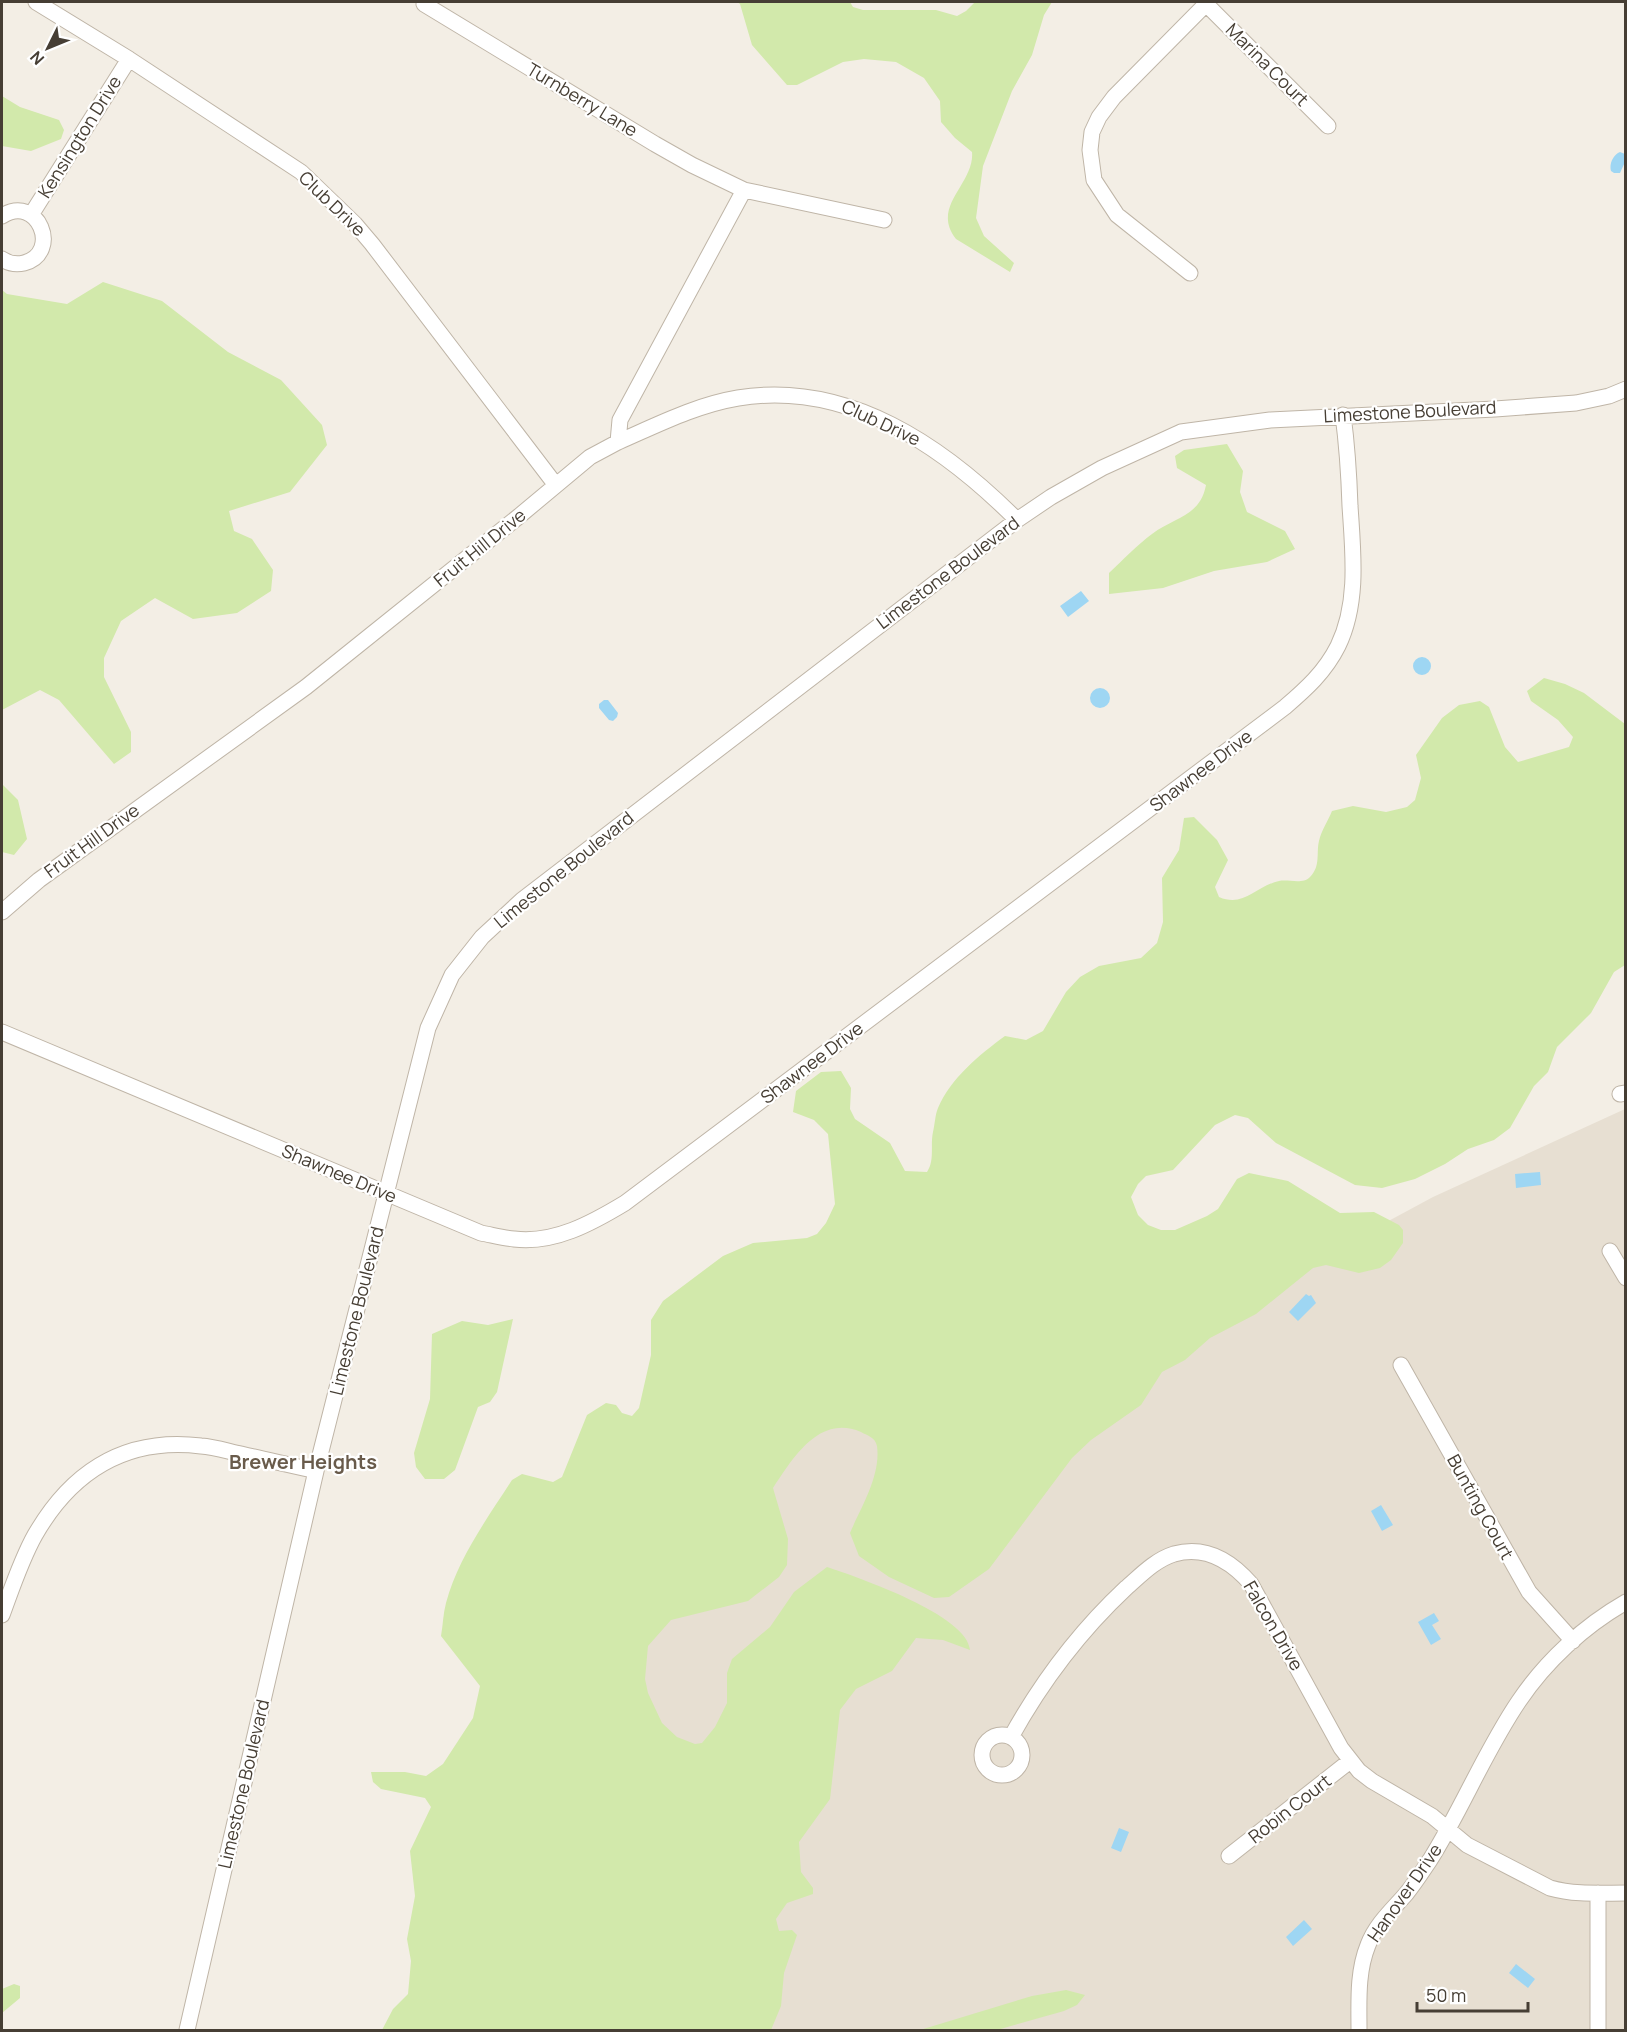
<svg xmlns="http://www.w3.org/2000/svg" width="1627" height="2032" font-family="Manrope,sans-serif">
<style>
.residential{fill:#e7dfd2}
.green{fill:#d2e9ab}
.water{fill:#9ed6f3}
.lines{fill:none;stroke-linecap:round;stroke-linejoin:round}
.minor-casing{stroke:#bfb5a7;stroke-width:17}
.minor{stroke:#fff;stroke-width:15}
.labels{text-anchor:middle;stroke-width:4.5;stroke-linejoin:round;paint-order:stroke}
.street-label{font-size:18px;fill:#463e34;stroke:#fff}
.neighbourhood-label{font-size:20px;font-weight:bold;fill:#695b4b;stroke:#fff}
</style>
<rect width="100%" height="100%" fill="#f3eee5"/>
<path class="residential" d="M 1625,1109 L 1625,2030 L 633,2030 L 587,1704 L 752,1319 L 1029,1415 L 1433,1197 Z"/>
<path class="green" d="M 737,2 L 850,2 L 853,7 L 863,10 L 936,10 L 957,16 L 966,11 L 975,2 L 1052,2 L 1044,15 L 1032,55 L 1012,91 L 983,166 L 976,218 L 984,236 L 1014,263 L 1010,272 L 956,239 C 930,206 975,184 972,152 L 955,138 L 941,122 L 940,101 L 924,78 L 896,62 L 864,59 L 843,62 L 797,85 L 787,85 L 752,45 L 740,4 Z
M 2,96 L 20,107 L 59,120 L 64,130 L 61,139 L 31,151 L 2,146 Z
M 103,282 L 162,301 L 228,352 L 281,380 L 322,425 L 327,445 L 290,492 L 229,511 L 234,531 L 252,539 L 273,570 L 271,591 L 237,613 L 193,619 L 155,598 L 121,621 L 104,658 L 104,677 L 131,732 L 131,752 L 114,764 L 59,700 L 40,690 L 2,710 L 2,290 L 7,294 L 67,304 Z
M 1227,444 L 1243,471 L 1240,492 L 1247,512 L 1285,531 L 1295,549 L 1267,562 L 1214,571 L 1163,588 L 1109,594 L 1109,573 C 1123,560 1137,545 1152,534 C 1174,517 1200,517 1206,485 L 1177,468 L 1175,456 L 1184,450 Z
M 1544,678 L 1565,684 L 1584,693 L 1625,724 L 1625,965 L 1614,972 L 1591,1013 L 1557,1047 L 1548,1072 L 1534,1086 L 1510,1128 L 1494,1140 L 1468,1149 L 1445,1164 L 1415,1179 L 1382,1188 L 1355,1185 L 1276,1143 L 1248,1118 L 1235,1115 L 1215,1125 L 1173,1170 L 1146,1176 L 1138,1184 L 1131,1197 L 1138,1215 L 1148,1225 L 1161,1230 L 1175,1230 L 1207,1216 L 1218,1209 L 1237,1179 L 1249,1173 L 1288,1181 L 1340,1213 L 1374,1212 L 1399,1225 L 1403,1230 L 1403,1243 L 1391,1260 L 1380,1268 L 1359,1273 L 1326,1265 L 1313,1268 L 1256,1314 L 1210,1338 L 1185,1360 L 1162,1372 L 1141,1405 L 1091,1440 L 1072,1458 L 989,1569 L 949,1597 L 934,1598 L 889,1577 L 859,1556 L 850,1533 C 861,1507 881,1476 877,1446 C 875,1437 868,1436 861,1432 C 819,1414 793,1458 773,1488 L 788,1539 L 787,1565 L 779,1577 L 748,1601 L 671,1620 L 648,1646 L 645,1679 L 648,1693 L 662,1723 L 677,1737 L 695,1744 L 702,1743 L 715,1727 L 727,1703 L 727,1673 L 732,1659 L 770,1627 L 794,1592 L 827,1567 C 857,1577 968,1615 970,1650 L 943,1640 L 916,1638 L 892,1671 L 856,1689 L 840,1710 L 830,1799 L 799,1842 L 801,1872 L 813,1888 L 813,1894 L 787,1903 L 776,1919 L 779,1931 L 792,1930 L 797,1935 L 784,1973 L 781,2006 L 771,2030 L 382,2030 L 393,2009 L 408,1994 L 411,1961 L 407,1939 L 415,1896 L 410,1851 L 431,1807 L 425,1798 L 381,1789 L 373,1782 L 371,1772 L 405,1772 L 426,1776 L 443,1764 L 473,1718 L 480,1686 L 441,1636 C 443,1625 443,1614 446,1603 C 458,1558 487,1519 512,1480 L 522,1474 L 553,1482 L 562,1477 L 587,1415 L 606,1403 L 616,1405 L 622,1413 L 632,1416 L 639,1408 L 651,1355 L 651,1320 L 663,1301 L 723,1256 L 753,1243 L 807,1238 L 817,1234 L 826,1223 L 835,1204 L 828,1134 L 814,1120 L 793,1112 L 796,1091 L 821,1072 L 841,1071 L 851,1088 L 850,1109 L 855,1119 L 890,1143 L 905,1171 L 927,1172 C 935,1160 930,1146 933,1132 C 935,1124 935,1115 938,1108 C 951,1078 979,1055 1005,1036 L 1026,1040 L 1043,1031 L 1066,992 L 1080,977 L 1099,966 L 1141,958 L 1157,943 L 1163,922 L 1162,878 L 1179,850 L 1184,818 L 1194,817 L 1217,840 L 1228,860 L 1215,887 L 1219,897 C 1244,908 1256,886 1279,881 C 1289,879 1302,885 1310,877 C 1321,866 1316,853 1319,841 C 1321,831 1328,821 1332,811 L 1353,806 L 1386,812 L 1407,807 L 1415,800 L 1421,778 L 1416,755 L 1442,718 L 1459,705 L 1480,701 L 1489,707 L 1505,747 L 1518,762 L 1569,747 L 1573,737 L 1558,720 L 1531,701 L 1527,691 Z
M 2,784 L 18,800 L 27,839 L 14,855 L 2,852 Z
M 513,1319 L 497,1392 L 490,1402 L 478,1407 L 455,1470 L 444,1479 L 425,1479 L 416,1467 L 414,1453 L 430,1399 L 432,1334 L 462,1321 L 488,1325 Z
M 14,1984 L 20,1986 L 20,1998 L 2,2013 L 2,1989 Z
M 1066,1990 L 1085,1995 L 1077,2005 L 1064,2011 L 997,2030 L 920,2030 L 1032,1996 Z"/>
<path class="water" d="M 1620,152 L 1625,154 L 1625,162 L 1620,173 L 1614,173 L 1611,171 C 1609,164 1613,155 1620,152 Z
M 1081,591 L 1089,601 L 1068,617 L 1060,606 Z
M1413 666a9 9 0 1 1 18 0a9 9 0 1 1-18 0Z
M1090 698a10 10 0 1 1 20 0a10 10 0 1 1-20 0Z
M 604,700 L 608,700 L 618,713 L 617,717 L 613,721 L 609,720 L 599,708 L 599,704 Z
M 1540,1172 L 1541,1185 L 1516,1188 L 1515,1174 Z
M 1306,1294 L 1309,1296 L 1311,1295 L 1316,1303 L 1298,1321 L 1289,1312 Z
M 1381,1505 L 1393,1525 L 1382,1531 L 1371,1511 Z
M 1434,1613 L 1439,1621 L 1432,1625 L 1441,1639 L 1431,1645 L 1418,1622 Z
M 1119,1828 L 1129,1832 L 1121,1852 L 1111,1848 Z
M 1304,1920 L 1312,1929 L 1293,1946 L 1286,1937 Z
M 1516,1964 L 1535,1979 L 1528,1988 L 1509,1973 Z"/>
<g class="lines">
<g class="minor-casing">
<path id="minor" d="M 36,2 L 129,59 L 301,172 L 355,224 L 372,244 L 555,484
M 424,4 L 655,144 L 692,165 L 744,190
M 1206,4 L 1328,126
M 31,215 L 129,59
M 2,216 C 38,193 62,253 24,263 C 16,265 8,263 2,259
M 1190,273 L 1117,215 L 1094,180 L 1090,150 L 1092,132 L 1099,117 L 1114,97 L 1208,2
M 618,442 C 657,425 696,405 738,398 C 848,380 943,446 1017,520
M 2,912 L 39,880 L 306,687 L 518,517 L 590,457 L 618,442 L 620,420 L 744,190 L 884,220
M 2,1032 L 481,1233 C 492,1235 503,1238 514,1239 C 554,1244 592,1223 625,1203 L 1285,707 C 1306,689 1325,672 1338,646 C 1359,603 1353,552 1350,506 C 1349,476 1347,445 1343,415
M 1620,1094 L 1626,1093
M 1610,1251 L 1626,1278
M 1401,1365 L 1529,1592 L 1573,1641
M 2,1615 C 12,1588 21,1560 35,1535 C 72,1471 126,1437 201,1446 C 214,1447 227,1451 241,1454 C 266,1460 291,1465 316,1471
M982 1755a20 20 0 1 1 40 0a20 20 0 1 1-40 0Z
M 1011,1737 C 1042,1681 1079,1632 1126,1588 C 1141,1575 1155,1560 1174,1554 C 1206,1545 1231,1561 1251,1584 L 1341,1748 L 1359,1771 L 1372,1781 L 1432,1816 L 1467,1845 L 1550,1888 C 1575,1895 1600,1893 1626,1893
M 1229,1856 L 1350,1761
M 187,2030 L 316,1471 L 428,1028 L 452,975 L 482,937 L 522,900 L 1017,520 L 1051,497 L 1102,468 L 1181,432 L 1270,420 L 1495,409 L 1576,403 L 1609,396 L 1626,389
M 1359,2030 C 1359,2002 1357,1972 1368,1945 C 1376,1924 1392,1910 1406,1894 C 1415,1883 1422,1872 1430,1860 C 1462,1809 1485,1751 1519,1701 C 1546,1661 1584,1626 1626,1602
M 1598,2030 L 1598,1893"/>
</g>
<use href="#minor" class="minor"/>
</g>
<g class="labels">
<g class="street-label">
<text transform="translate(1267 65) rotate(45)" y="6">Marina Court</text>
<text transform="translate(582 100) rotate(31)" y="6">Turnberry Lane</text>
<text transform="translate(80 137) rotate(-58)" y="6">Kensington Drive</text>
<text transform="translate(332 204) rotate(44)" y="6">Club Drive</text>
<text transform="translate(1410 412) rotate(-3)" y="6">Limestone Boulevard</text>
<text transform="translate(881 423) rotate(25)" y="6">Club Drive</text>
<text transform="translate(480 548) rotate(-39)" y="6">Fruit Hill Drive</text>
<text transform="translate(948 573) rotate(-37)" y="6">Limestone Boulevard</text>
<text transform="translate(1201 771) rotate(-37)" y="6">Shawnee Drive</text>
<text transform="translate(92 841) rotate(-36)" y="6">Fruit Hill Drive</text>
<text transform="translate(564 870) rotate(-39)" y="6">Limestone Boulevard</text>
<text transform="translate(812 1063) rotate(-37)" y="6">Shawnee Drive</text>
<text transform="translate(339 1174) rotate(23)" y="6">Shawnee Drive</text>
<text transform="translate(357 1311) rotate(-76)" y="6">Limestone Boulevard</text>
<text transform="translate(1480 1507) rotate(61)" y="6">Bunting Court</text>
<text transform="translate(1273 1626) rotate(60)" y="6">Falcon Drive</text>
<text transform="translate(244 1784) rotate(-77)" y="6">Limestone Boulevard</text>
<text transform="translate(1290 1809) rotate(-38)" y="6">Robin Court</text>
<text transform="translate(1405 1893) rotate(-55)" y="6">Hanover Drive</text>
</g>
<g class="neighbourhood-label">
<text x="303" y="1469">Brewer Heights</text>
</g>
</g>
<rect width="1627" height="2032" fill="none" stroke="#463e34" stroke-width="6"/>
<g transform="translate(48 48) rotate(227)" stroke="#ffffff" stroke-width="4.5" paint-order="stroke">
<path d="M0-4.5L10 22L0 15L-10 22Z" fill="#463e34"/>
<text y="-9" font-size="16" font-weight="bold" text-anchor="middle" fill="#463e34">N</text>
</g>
<path d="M1417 2002v9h111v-9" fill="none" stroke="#463e34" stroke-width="3"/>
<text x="1426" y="2002" font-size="18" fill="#463e34" stroke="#ffffff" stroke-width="4.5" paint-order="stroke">50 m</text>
</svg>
